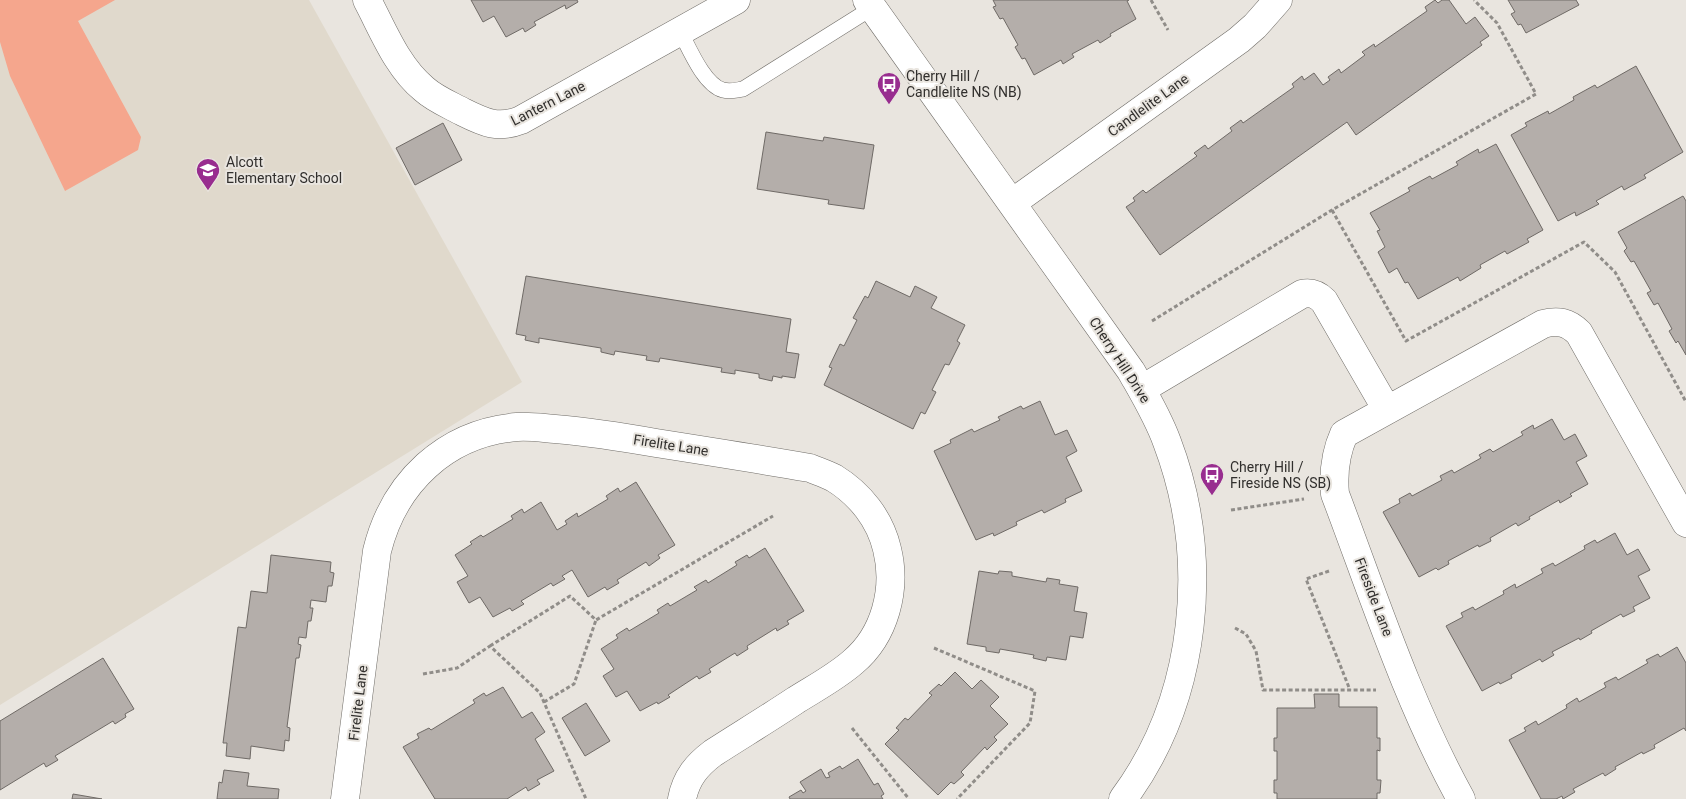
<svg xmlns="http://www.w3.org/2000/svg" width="1686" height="799" font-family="Roboto,sans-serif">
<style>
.built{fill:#e0d9cc}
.green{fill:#f5a68d}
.building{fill:#b4aeaa;stroke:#6f6a66}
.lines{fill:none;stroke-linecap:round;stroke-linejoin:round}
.lane-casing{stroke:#706d68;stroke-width:16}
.street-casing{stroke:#706d68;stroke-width:29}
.path{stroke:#908d89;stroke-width:3;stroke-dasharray:4 2.5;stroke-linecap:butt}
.lane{stroke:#fff;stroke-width:15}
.street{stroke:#fff;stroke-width:28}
.labels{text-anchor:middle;stroke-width:4;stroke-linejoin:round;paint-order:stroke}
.poi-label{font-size:14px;fill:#312f2d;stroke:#e9e5df;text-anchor:start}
.street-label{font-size:14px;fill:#312f2d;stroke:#e9e5df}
</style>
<rect width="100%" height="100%" fill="#e9e5df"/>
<path class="built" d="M 0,0 L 309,0 L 522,382 L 0,705 Z"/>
<path class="green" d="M 0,0 L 115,0 L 78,21 L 141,137 L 138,150 L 65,191 L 10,76 L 0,42 Z"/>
<path class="building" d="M 471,0 L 577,0 L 578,2 L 566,9 L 565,5 L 534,22 L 536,25 L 525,32 L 523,28 L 506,37 L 494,16 L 483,22 Z
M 993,0 L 1129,0 L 1127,1 L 1136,19 L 1110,34 L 1111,36 L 1100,43 L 1098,40 L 1072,54 L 1074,57 L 1063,64 L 1061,60 L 1034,75 L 1025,58 L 1022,59 L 1015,47 L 1018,45 L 1003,18 L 1000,19 L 993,7 L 996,6 Z
M 1435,0 L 1438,3 L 1442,0 L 1449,0 L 1466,24 L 1475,17 L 1489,36 L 1480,42 L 1482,45 L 1356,135 L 1347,122 L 1160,255 L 1126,207 L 1135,201 L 1133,198 L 1143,190 L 1146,193 L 1197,156 L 1194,153 L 1205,145 L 1208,149 L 1232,131 L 1230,128 L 1241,120 L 1243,123 L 1294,87 L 1292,84 L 1302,76 L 1304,80 L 1314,73 L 1323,85 L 1330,80 L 1328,77 L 1339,69 L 1341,73 L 1365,55 L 1362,52 L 1374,44 L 1375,47 L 1427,11 L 1425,7 Z
M 1508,0 L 1576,0 L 1579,5 L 1526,33 L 1521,24 L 1518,25 L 1511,14 L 1515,12 Z
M 1636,66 L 1683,152 L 1644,175 L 1646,178 L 1624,190 L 1622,186 L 1596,201 L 1599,204 L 1576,216 L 1575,212 L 1558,221 L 1511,135 L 1527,126 L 1525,123 L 1548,111 L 1549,114 L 1574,100 L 1573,97 L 1595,85 L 1597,88 Z
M 443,123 L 462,160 L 415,185 L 396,148 Z
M 766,132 L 823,141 L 824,137 L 874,145 L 864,209 L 828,204 L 829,200 L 757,189 Z
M 1496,144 L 1543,230 L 1527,239 L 1529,242 L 1507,254 L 1505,251 L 1480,265 L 1481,268 L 1460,281 L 1458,277 L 1418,299 L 1408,282 L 1405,283 L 1397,268 L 1389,273 L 1378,252 L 1385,247 L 1377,231 L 1380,230 L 1370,213 L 1410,191 L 1408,188 L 1430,176 L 1432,179 L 1458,165 L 1456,162 L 1478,149 L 1479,153 Z
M 1683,196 L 1686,201 L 1686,355 L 1678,341 L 1676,343 L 1669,331 L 1672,329 L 1658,303 L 1654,305 L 1647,293 L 1651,291 L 1634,261 L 1631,262 L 1624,251 L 1627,248 L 1618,232 Z
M 526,276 L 791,319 L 786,352 L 799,354 L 795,378 L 782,376 L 782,378 L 773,376 L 772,381 L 759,378 L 759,374 L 735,370 L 735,374 L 721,372 L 722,368 L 660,358 L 659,362 L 646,360 L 647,356 L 615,351 L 614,355 L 601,352 L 601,348 L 539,338 L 539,343 L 525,340 L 526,336 L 516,334 Z
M 876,281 L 910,297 L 915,286 L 937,297 L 931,308 L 965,325 L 957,341 L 960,343 L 949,365 L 945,364 L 932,390 L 936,392 L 925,414 L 921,412 L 913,429 L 824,385 L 832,368 L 829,367 L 840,344 L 844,346 L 857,320 L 853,318 L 865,296 L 868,298 Z
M 1040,401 L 1055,435 L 1067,430 L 1077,451 L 1066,457 L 1082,491 L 1065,499 L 1066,502 L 1044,513 L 1042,510 L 1016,522 L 1017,525 L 994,536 L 993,533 L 976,540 L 934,451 L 951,443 L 950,440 L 972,429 L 974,432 L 1000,420 L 998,417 L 1021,406 L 1023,409 Z
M 1552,419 L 1564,440 L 1575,434 L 1587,456 L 1576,462 L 1588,484 L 1570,494 L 1572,496 L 1560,503 L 1559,500 L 1529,517 L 1530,519 L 1518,526 L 1516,523 L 1490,538 L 1491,541 L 1479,547 L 1478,545 L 1448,561 L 1449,564 L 1438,570 L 1436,568 L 1419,577 L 1383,512 L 1400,503 L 1399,499 L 1410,493 L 1412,496 L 1442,480 L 1440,476 L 1452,470 L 1454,473 L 1481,458 L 1479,455 L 1490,449 L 1493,452 L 1523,435 L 1521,432 L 1533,425 L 1534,429 Z
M 636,482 L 675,545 L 658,555 L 660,558 L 649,566 L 646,562 L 617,580 L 619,583 L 607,590 L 605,587 L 588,597 L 572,570 L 562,576 L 565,579 L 553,586 L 551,583 L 521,601 L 524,604 L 512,611 L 510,608 L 493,617 L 480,597 L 469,603 L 457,582 L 468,576 L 455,555 L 472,544 L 470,542 L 481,535 L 483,537 L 513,519 L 511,516 L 522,509 L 524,513 L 541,502 L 557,530 L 567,524 L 565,521 L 577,513 L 578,517 L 608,499 L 606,496 L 618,488 L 620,492 Z
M 1615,533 L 1627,555 L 1638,549 L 1650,570 L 1638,576 L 1650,598 L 1633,607 L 1635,611 L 1623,617 L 1621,614 L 1591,631 L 1592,633 L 1580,640 L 1579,638 L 1552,652 L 1554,655 L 1542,662 L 1540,659 L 1511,675 L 1512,678 L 1500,684 L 1499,682 L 1482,691 L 1446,626 L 1463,617 L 1461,613 L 1473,607 L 1475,610 L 1504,594 L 1503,591 L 1515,584 L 1516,588 L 1543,573 L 1541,569 L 1553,563 L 1555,566 L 1585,549 L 1584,546 L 1595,540 L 1597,543 Z
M 765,548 L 804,611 L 787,621 L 789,624 L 777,631 L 776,628 L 747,646 L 748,649 L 737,656 L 735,653 L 709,669 L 711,672 L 699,679 L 697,676 L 668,695 L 670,697 L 658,704 L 657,702 L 640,711 L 627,691 L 616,697 L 603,676 L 614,669 L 601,649 L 618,638 L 616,635 L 627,628 L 629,631 L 659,613 L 657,610 L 668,603 L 670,606 L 697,590 L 694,587 L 706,580 L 708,583 L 737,565 L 735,562 L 747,555 L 749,558 Z
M 271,555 L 331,562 L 330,572 L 334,573 L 332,586 L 328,586 L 326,602 L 311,600 L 310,608 L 313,608 L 311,621 L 308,621 L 306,638 L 299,637 L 298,644 L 301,645 L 299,658 L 296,658 L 287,727 L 290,728 L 289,741 L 285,740 L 284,751 L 251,746 L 250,759 L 226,756 L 227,743 L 223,743 L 238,627 L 246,628 L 251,591 L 267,593 Z
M 979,571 L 998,574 L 999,571 L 1012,572 L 1012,576 L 1046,582 L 1047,578 L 1060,580 L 1059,584 L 1078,587 L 1074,611 L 1087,613 L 1083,638 L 1070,636 L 1066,660 L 1047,657 L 1046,661 L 1033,658 L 1034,655 L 1000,649 L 999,653 L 986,651 L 986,647 L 967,644 Z
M 1677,647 L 1686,663 L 1686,731 L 1684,728 L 1654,745 L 1655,748 L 1643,754 L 1642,752 L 1615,767 L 1616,769 L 1605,776 L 1603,773 L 1573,789 L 1575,792 L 1563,799 L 1562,796 L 1556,799 L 1541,799 L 1509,740 L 1526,731 L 1524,728 L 1536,721 L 1538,725 L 1567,708 L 1566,705 L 1577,698 L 1579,702 L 1606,687 L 1604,683 L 1616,677 L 1618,680 L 1648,663 L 1646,660 L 1658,654 L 1660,657 Z
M 103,658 L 134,709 L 125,714 L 126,717 L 115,724 L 113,721 L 55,756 L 58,760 L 46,767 L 44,763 L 0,790 L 0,721 Z
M 955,672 L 972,689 L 981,680 L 999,697 L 990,706 L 1008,724 L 994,737 L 997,740 L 987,750 L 985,747 L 961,772 L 964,775 L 954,784 L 951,782 L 938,795 L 885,744 L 899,730 L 896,728 L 905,718 L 908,720 L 932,695 L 929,693 L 939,684 L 941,686 Z
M 503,687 L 522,718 L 532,712 L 545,732 L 535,739 L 554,771 L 537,780 L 540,784 L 528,791 L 526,787 L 507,799 L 435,799 L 403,747 L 419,738 L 417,734 L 429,728 L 431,730 L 475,703 L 473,700 L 484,693 L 486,696 Z
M 1314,694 L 1339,694 L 1339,707 L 1377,707 L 1377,738 L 1380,738 L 1380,751 L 1377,750 L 1377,780 L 1381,780 L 1380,793 L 1377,793 L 1377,799 L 1277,799 L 1277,793 L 1274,793 L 1274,780 L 1277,780 L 1277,751 L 1274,751 L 1274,738 L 1277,738 L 1277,708 L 1315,708 Z
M 586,703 L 610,741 L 585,756 L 562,718 Z
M 858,759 L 874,785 L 878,783 L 884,794 L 881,796 L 883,799 L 790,799 L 789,797 L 801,790 L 803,793 L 806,791 L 800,782 L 821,769 L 826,778 L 830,777 L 828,773 L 840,766 L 842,769 Z
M 224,770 L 249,773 L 247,786 L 279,789 L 278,799 L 217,799 L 219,782 L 222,783 Z
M 73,794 L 102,799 L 72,799 Z"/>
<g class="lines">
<g class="lane-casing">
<path id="lane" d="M 680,31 C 689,48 704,85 723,90 C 730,92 736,90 743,89 L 872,8"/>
</g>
<g class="street-casing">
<path id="street" d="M 367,0 C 383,30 397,67 424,89 C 435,99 450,105 463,112 C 485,123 498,129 521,120 L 736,0
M 867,0 L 1131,371 C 1144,394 1158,417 1167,442 C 1211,558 1198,698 1123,799
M 1012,203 L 1239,40 L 1255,26 L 1278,0
M 1142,389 L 1302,294 C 1311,292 1317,294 1324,301 L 1387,410
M 345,799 L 377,551 C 394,482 446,433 517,427 C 529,426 543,428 555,429 C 589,432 622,437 656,443 C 707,451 758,459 810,468 C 817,471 826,474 834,478 C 860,494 880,519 887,549 C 897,589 885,635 853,662 C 836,677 815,688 796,700 C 769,718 741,735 713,753 C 697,765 686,778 682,799
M 1461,799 C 1408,703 1374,597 1335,494 C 1333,472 1335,454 1344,434 L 1543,324 C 1558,320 1568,322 1579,333 L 1686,523"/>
</g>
<path class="path" d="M 1151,0 L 1168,30
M 1332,210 L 1406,341 L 1584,242 L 1615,272 L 1686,402
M 1152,321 L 1332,210 L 1536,94 L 1497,23 L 1474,0
M 1231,510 L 1304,499
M 1329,571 L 1306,579 L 1350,690
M 1235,628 L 1246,634 L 1256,651 L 1263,690 L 1376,690
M 490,646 L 570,596 L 596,620 L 773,516
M 934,648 L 1035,691 L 1030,723 L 957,799
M 423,674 L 457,668 L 490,646 L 540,693 L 586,799 L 587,799
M 544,702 L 574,684 L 596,620
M 852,728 L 909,799"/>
<use href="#lane" class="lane"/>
<use href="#street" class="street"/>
</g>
<defs>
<g id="bus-pin" transform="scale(1.25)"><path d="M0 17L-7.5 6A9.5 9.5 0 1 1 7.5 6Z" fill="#982d8f" stroke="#e9e5df"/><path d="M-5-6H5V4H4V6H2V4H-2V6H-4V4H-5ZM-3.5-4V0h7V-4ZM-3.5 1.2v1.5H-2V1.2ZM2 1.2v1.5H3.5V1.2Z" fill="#fff"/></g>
<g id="school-pin" transform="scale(1.25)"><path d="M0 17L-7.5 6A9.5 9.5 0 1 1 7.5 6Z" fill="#982d8f" stroke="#e9e5df"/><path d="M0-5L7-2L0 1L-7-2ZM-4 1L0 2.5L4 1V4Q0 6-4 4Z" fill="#fff"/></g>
</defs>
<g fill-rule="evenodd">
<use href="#bus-pin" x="889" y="84"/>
<use href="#school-pin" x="208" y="170"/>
<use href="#bus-pin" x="1212" y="475"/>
</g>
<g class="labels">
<g class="poi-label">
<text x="906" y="81">Cherry Hill /<tspan x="906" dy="16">Candlelite NS (NB)</tspan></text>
<text x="226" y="167">Alcott<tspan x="226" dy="16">Elementary School</tspan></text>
<text x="1230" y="472">Cherry Hill /<tspan x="1230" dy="16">Fireside NS (SB)</tspan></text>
</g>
<g class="street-label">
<text transform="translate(548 103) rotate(-27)" y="5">Lantern Lane</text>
<text transform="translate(1148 105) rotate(-36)" y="5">Candlelite Lane</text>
<text transform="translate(1120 360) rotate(57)" y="5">Cherry Hill Drive</text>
<text transform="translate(671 445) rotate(9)" y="5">Firelite Lane</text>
<text transform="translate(1374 597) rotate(69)" y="5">Fireside Lane</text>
<text transform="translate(358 703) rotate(-83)" y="5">Firelite Lane</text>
</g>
</g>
</svg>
